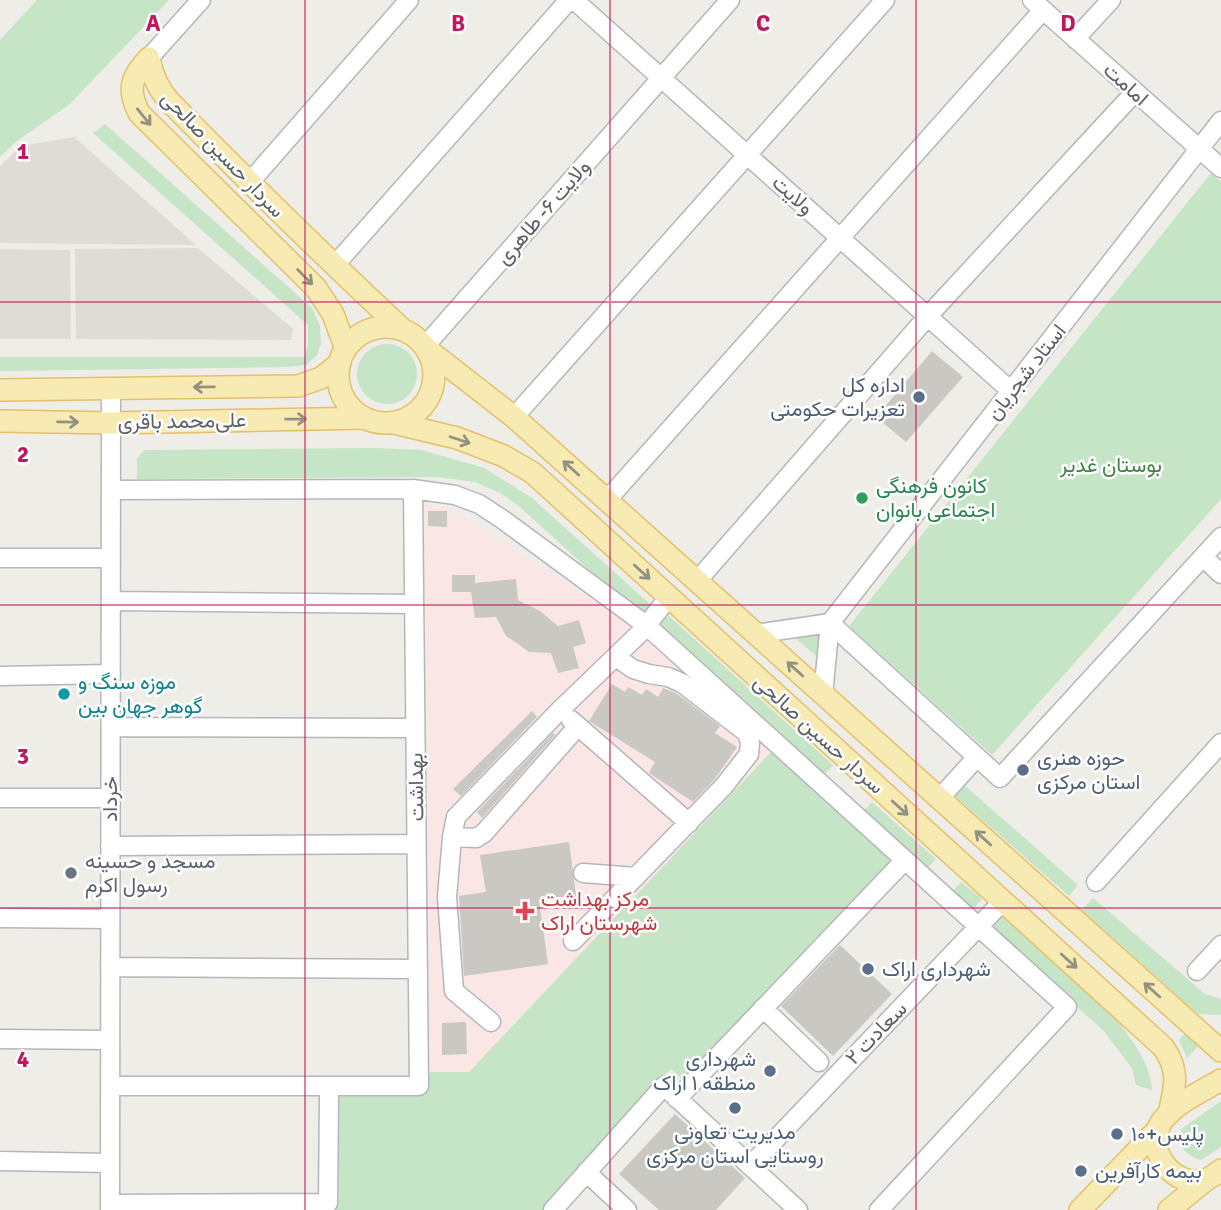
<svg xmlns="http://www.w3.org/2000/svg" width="1221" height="1210" font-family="Signika,Vazirmatn,sans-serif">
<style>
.education{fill:#dedcd5}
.medical{fill:#f9e6e5}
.green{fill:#c6e4c6}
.building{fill:#cac8c3}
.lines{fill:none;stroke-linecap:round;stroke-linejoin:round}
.minor-casing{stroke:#b4b6ba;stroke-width:21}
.major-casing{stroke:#e4c06a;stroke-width:24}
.minor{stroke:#fff;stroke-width:18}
.major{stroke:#f7ebb3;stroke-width:21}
.oneway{stroke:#949180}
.grid{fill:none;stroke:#c2185b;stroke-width:2;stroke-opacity:0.55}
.service-dot{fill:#5c6f8a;stroke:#fff;stroke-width:2.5}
.leisure-dot{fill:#2e9e5b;stroke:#fff;stroke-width:2.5}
.culture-dot{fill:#0f9aa8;stroke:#fff;stroke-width:2.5}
.worship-dot{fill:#6b7280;stroke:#fff;stroke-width:2.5}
.health-dot{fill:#e0444e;stroke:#fff;stroke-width:2.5}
.labels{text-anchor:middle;stroke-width:5;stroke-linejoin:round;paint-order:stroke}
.street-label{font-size:21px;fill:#5e6165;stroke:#fff}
.service-label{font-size:21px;fill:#4e5e75;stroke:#fff;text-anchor:start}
.park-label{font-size:21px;fill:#3f8441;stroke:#fff}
.leisure-label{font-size:21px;fill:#27864d;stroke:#fff;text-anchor:start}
.culture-label{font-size:21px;fill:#0d838f;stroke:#fff;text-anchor:start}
.worship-label{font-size:21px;fill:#5b616d;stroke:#fff;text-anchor:start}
.health-label{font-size:21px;fill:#be3a42;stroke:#fff;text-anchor:start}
.grid-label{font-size:23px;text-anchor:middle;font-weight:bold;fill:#c2185b;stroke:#fff;stroke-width:5;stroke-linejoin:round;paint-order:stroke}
</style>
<rect width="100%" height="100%" fill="#efede7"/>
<path class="education" d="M 74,137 L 196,245 L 0,243 L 0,166 L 21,146 Z
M 198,248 L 293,329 L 291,340 L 76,339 L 75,249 Z
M 0,249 L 70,250 L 71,339 L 0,339 Z"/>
<path class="medical" d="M 425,504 L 450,509 L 642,631 L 773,750 L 469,1072 L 430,1072 Z"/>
<path class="green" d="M 37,0 L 169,0 L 70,104 L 17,141 L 0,157 L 0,40 Z
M 105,124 L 312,308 L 320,326 L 321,344 L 317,355 L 306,365 L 286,367 L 0,371 L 0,357 L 304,357 L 308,345 L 308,325 L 93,133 Z
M 1211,173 L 1221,182 L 1221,499 L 992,755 L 849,626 Z
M357 374a30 30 0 1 1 60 0a30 30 0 1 1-60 0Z
M 375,448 L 422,450 L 484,468 L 532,498 L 650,604 L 642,618 L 519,506 L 500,493 L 475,482 L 437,477 L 137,479 L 137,458 L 145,450 Z
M 669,616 L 833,765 L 822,777 L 655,624 Z
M 822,632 L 819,658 L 796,639 Z
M 773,750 L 896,862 L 686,1083 L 671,1069 L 544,1210 L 331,1210 L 339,1203 L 337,1096 L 425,1096 L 430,1072 L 469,1072 Z
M 963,784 L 1078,885 L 1069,896 L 953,794 Z
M 872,802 L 936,859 L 925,871 L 860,815 Z
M 961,882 L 982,899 L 972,910 L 951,893 Z
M 1093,898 L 1205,994 L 1221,999 L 1221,1015 L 1198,1014 L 1082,910 Z
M 999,913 L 1115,1018 C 1132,1040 1150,1062 1152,1090 L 1136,1085 L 1132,1068 L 1103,1030 L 986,927 Z
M 1187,1031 L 1200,1044 L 1187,1058 L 1179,1040 Z
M 1221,1101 L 1221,1147 L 1201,1160 C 1184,1155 1178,1147 1181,1129 Z"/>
<path class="building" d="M 932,351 L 963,377 L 906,442 L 876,417 Z
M 428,511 L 447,511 L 447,527 L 428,526 Z
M 452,575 L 475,575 L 475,583 L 516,579 L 518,600 L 540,611 L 558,626 L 579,620 L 586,643 L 573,647 L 579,668 L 558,673 L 551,653 L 529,652 L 518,644 L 506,636 L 496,617 L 475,618 L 471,592 L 452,592 Z
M 612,684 L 625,692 L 628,687 L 642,695 L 646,689 L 658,697 L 663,688 L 676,693 L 720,726 L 715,733 L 737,747 L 715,779 L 693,802 L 649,773 L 655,762 L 589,721 Z
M 532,711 L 537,717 L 461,796 L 453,789 Z
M 553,733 L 555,735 L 482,818 L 477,812 Z
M 569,842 L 576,895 L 539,900 L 548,964 L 464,976 L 459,896 L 486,892 L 480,855 Z
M 840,945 L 892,994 L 833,1056 L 781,1006 Z
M 466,1022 L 467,1054 L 442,1055 L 442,1023 Z
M 675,1114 L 745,1178 L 716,1210 L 659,1210 L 619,1174 Z"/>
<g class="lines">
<g class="minor-casing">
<path id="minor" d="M 574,0 L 1011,391
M 1032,0 L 1221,168
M 1075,39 L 1111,0
M 149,58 L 201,0
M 249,183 L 409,0
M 334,266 L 569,0
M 425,346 L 730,0
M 514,417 L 885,0
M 111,490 L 413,489 L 455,495 L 479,504 L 502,519 L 646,625 L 1067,1007 L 879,1210
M 607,500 L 1043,10
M 1203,557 L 1221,574
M 0,558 L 111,558
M 697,581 L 928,316 L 1135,92
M 111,601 L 414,604
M 830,623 L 1221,121
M 830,623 L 1000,778 L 1221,537
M 755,634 L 830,623
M 0,676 L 111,674
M 823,695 L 830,623
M 571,720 L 689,823
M 111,727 L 415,728
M 0,798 L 111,798
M 939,799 L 977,757
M 452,837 L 476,838 L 484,833 L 578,726
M 110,846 L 416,844
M 583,873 L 636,877
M 1096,882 L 1221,743
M 0,918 L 110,919
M 573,941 L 724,786 L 749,754 L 750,743 L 747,733 L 682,683 L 668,677 L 649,674 L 633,669 L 616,657
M 110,967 L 418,969
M 1197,971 L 1221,945
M 763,1008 L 819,1062
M 491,1022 L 454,991 L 447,897 L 452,837 L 456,817 L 560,710 L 642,631 L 669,597
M 0,1039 L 110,1040
M 110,1086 L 419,1086 L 413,489
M 677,1099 L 904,861
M 0,1161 L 110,1163
M 750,1166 L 1003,901
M 586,1172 L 627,1210
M 110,1204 L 328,1203 L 329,1096
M 110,1210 L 111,388
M 553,1210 L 664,1086 L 798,1210"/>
</g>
<g class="major-casing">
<path id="major" d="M 149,58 C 131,77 127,89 139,113 L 316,288 L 333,314 L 346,349
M 149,58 C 152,76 158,89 170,102 C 246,180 324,256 403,330
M338 375a48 48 0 1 1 96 0a48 48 0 1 1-96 0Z
M 428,350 L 514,417 L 1221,1051
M 0,390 L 298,386 L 321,378 L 340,363
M 0,421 L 111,423 L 363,418
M 394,423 L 457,438 L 504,456 L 533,473 L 1163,1047 C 1180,1070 1175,1087 1169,1114
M 1221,1080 C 1202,1091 1176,1103 1162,1121 C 1142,1149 1175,1191 1207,1179 C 1212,1177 1217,1173 1221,1170
M 1080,1210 L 1159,1128
M 1169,1210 L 1207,1179"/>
</g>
<use href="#minor" class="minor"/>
<use href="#major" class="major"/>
</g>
<defs><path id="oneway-shaft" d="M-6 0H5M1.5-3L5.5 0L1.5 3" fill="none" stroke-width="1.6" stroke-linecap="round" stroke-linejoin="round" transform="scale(1.75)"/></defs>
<g class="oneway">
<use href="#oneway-shaft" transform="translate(144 117) rotate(51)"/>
<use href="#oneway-shaft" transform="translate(305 277) rotate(45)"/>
<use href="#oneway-shaft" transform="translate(204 387) rotate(179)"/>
<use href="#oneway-shaft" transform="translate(296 419) rotate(-1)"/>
<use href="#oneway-shaft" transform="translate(68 422) rotate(1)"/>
<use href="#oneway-shaft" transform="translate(460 440) rotate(18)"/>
<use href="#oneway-shaft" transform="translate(571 468) rotate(-138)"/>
<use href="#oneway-shaft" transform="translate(642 572) rotate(42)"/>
<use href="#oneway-shaft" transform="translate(795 669) rotate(-138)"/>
<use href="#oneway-shaft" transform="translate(900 808) rotate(42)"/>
<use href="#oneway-shaft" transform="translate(983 838) rotate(-138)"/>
<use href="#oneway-shaft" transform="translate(1069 961) rotate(42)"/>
<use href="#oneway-shaft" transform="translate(1152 990) rotate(-138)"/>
</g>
<path class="grid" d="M 305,0 L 305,1210M 610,0 L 610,1210M 916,0 L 916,1210M 0,302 L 1221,302M 0,605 L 1221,605M 0,908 L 1221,908"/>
<g class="service-dot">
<circle cx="919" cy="397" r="7"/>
<circle cx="1023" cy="770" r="7"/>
<circle cx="868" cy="969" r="7"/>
<circle cx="770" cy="1071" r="7"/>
<circle cx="735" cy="1108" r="7"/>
<circle cx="1117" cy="1134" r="7"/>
<circle cx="1081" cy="1171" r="7"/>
</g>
<circle class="leisure-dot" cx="862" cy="498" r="7"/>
<circle class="culture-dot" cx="64" cy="694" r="7"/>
<circle class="worship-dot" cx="71" cy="873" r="7"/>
<path class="health-dot" d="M521.5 900.5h7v7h7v7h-7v7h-7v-7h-7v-7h7z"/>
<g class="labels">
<g class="street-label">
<text transform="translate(1126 84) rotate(42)" y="7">امامت</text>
<text transform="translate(223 154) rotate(46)" y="7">سردار حسین صالحی</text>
<text transform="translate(793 195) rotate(42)" y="7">ولایت</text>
<text transform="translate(543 212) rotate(-49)" y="7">ولایت ۶- طاهری</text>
<text transform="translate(1026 372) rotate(-52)" y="7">استاد شجریان</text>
<text transform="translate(182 421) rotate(-1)" y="7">علی‌محمد باقری</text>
<text transform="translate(819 734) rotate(42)" y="7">سردار حسین صالحی</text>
<text transform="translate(416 787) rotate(-91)" y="7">بهداشت</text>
<text transform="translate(110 799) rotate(-90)" y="7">خرداد</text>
<text transform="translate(876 1033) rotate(-46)" y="7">سعادت ۲</text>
</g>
<g class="service-label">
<text x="905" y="392" text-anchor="end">اداره کل<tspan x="905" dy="24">تعزیرات حکومتی</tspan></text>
<text x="1037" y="765">حوزه هنری<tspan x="1037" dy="24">استان مرکزی</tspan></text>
<text x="882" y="976">شهرداری اراک</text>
<text x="756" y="1066" text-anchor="end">شهرداری<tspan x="756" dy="24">منطقه ۱ اراک</tspan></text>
<text x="735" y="1139" text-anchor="middle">مدیریت تعاونی<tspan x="735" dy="24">روستایی استان مرکزی</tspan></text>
<text x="1131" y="1141">پلیس+۱۰</text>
<text x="1095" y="1178">بیمه کارآفرین</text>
</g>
<g class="park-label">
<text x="1111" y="472">بوستان غدیر</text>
</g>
<g class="leisure-label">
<text x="876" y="493">کانون فرهنگی<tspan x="876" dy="24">اجتماعی بانوان</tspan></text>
</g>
<g class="culture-label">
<text x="78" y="689">موزه سنگ و<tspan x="78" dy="24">گوهر جهان بین</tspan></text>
</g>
<g class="worship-label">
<text x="85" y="868">مسجد و حسینه<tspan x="85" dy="24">رسول اکرم</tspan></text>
</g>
<g class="health-label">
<text x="541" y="906">مرکز بهداشت<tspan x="541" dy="24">شهرستان اراک</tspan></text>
</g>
</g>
<g class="grid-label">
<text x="153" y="31">A</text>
<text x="458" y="31">B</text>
<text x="763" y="31">C</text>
<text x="1068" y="31">D</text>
<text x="23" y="159">1</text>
<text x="23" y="462">2</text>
<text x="23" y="764">3</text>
<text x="23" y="1067">4</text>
</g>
</svg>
